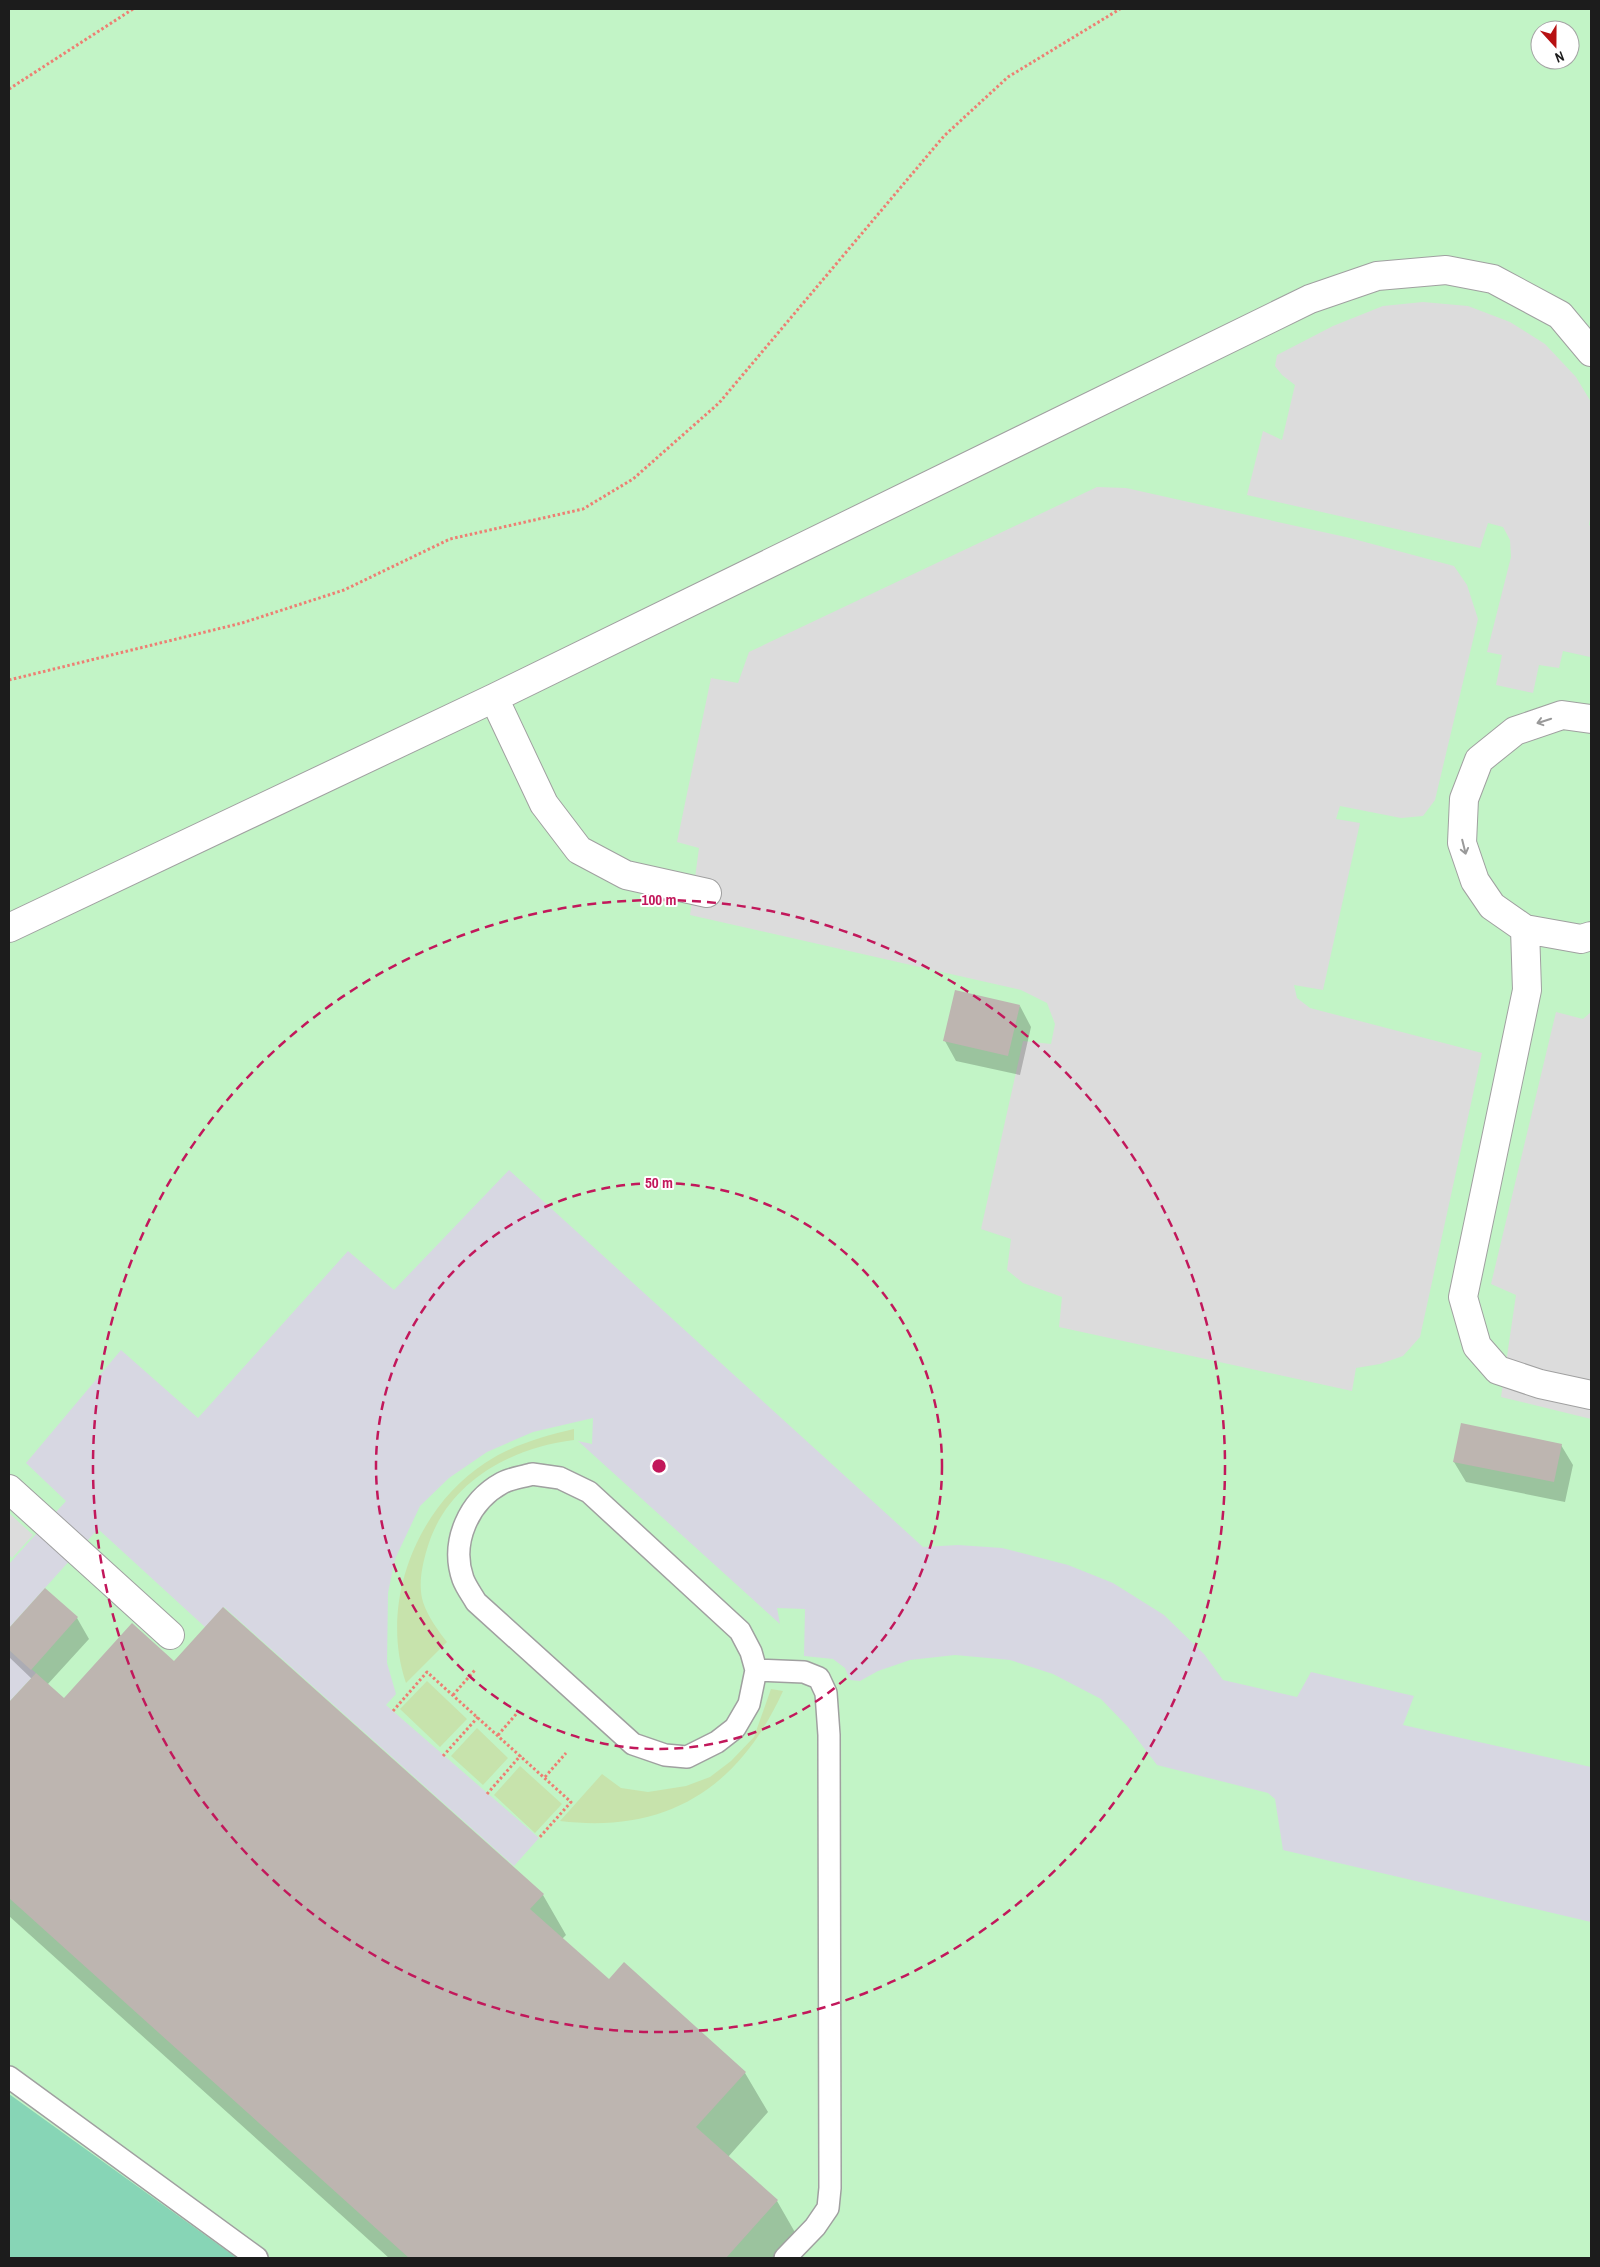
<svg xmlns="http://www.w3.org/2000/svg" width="1600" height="2267" font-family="'Archivo Narrow',sans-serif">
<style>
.park{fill:#c2f4c6;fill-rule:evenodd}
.garden{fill:#c7e3ac}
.pitch{fill:#87d5b6}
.parking{fill:#dcdcdc}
.plaza{fill:#d7d7e2}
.shadow{fill:#0003}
.building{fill:#bdb5b0}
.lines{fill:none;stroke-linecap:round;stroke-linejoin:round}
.lane-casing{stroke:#a0a0a0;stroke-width:24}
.street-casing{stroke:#a0a0a0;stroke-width:30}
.path{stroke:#ed7f73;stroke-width:3;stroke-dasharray:2.5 2.5;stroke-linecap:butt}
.lane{stroke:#fff;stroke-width:21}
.street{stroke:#fff;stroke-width:28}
.oneway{stroke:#999}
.ring{fill:none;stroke:#c2185b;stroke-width:2.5;stroke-dasharray:9 6}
.centre{fill:#c2185b;stroke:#fff;stroke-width:2.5}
.ring-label{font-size:15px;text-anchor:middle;font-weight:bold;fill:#c2185b;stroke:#fff;stroke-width:4;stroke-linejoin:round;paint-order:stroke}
</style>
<rect width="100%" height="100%" fill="#ede9e3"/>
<path class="park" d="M 9,9 L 1591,9 L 1591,2258 L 9,2258 ZM 1540,30 L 1570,30 L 1570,60 L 1540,60 Z"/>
<path class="garden" d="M 574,1429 L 574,1440 C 509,1448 446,1483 427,1549 C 422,1566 418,1585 423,1602 C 428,1617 437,1629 447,1642 L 406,1683 C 379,1604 416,1508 485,1463 C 512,1445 544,1436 574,1429 Z
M 427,1681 L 467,1719 L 440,1747 L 400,1709 Z
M 771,1689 L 783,1691 C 739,1788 667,1834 560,1821 L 602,1774 L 621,1788 L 648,1792 L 686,1786 L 710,1777 L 731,1761 L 754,1737 Z
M 477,1728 L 508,1758 L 483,1785 L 451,1756 Z
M 520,1766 L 562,1804 L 535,1833 L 494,1795 Z"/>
<path class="pitch" d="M 9,2094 L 237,2258 L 9,2258 Z"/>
<path class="parking" d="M 1423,302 L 1468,306 L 1510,322 L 1545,344 L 1576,377 L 1591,402 L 1591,514 L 1589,525 L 1591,526 L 1591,651 L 1590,657 L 1563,651 L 1559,668 L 1539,665 L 1533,693 L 1496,685 L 1502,655 L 1487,652 L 1511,557 L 1510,540 L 1503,527 L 1488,523 L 1480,548 L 1247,495 L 1263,431 L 1282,440 L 1295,385 L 1282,375 L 1275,366 L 1277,355 L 1333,326 L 1383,306 Z
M 1097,487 L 1126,488 L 1350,538 L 1454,566 L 1467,585 L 1478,619 L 1435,800 L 1423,816 L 1401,818 L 1340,806 L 1336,819 L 1360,823 L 1323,990 L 1294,985 L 1297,998 L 1310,1008 L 1482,1053 L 1420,1337 L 1403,1356 L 1380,1364 L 1356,1368 L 1352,1391 L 1059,1327 L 1062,1297 L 1023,1283 L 1007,1270 L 1011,1239 L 981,1229 L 1023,1041 L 1051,1044 L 1055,1024 L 1047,1003 L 1021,990 L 690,915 L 699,848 L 677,842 L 711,678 L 738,683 L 749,652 Z
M 1556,1012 L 1583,1019 L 1591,1012 L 1591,1419 L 1501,1397 L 1516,1295 L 1491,1284 Z
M 9,1513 L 33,1535 L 12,1558 L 9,1555 Z"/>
<path class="plaza" d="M 509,1170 L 923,1547 L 958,1545 L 1002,1548 L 1068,1565 L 1113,1583 L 1164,1615 L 1204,1654 L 1223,1680 L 1297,1697 L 1311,1672 L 1414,1696 L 1403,1725 L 1591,1767 L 1591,1922 L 1283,1850 L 1275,1799 L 1268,1793 L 1157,1765 L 1128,1727 L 1101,1699 L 1053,1674 L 1010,1660 L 955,1655 L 910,1660 L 878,1671 L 860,1681 L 850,1680 L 845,1668 L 833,1659 L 804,1656 L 805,1609 L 777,1608 L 780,1624 L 578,1441 L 592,1444 L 593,1418 L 533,1432 L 487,1452 L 449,1478 L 420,1506 L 395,1559 L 388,1593 L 387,1663 L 396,1694 L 386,1705 L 539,1838 L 514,1866 L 224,1607 L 205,1627 L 98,1529 L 9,1628 L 9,1564 L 66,1501 L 26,1463 L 121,1350 L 198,1418 L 348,1251 L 394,1290 Z
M 9,1650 L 36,1673 L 9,1702 Z"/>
<path class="shadow" d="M 1020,1006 L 1031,1027 L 1020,1075 L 956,1061 L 945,1041 Z
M 1561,1445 L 1573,1465 L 1565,1502 L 1466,1482 L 1454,1462 Z
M 45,1589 L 77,1618 L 89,1639 L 47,1685 L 64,1700 L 175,1663 L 543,1895 L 566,1935 L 562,1939 L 609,1981 L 745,2073 L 768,2112 L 728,2157 L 777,2201 L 800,2241 L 784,2258 L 389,2258 L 9,1916 L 9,1704 L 32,1679 L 9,1657 L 9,1630 Z"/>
<path class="building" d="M 955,990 L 1020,1005 L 1008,1056 L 943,1041 Z
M 1461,1423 L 1562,1444 L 1554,1482 L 1453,1462 Z
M 45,1588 L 78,1617 L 31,1670 L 9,1650 L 9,1628 Z
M 223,1607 L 544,1894 L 530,1909 L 609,1979 L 624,1962 L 746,2072 L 696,2127 L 778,2200 L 726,2258 L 409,2258 L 9,1898 L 9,1702 L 36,1673 L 64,1698 L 132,1623 L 174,1661 Z"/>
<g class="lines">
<g class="lane-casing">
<path id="lane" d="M 532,1474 L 560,1478 L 589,1492 L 740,1631 L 751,1652 L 756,1670 L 749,1704 L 735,1728 L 717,1742 L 687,1757 L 665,1755 L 633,1744 L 476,1602 C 472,1595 466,1587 463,1579 C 450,1542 469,1501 502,1483 C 511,1478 523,1477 532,1474 Z
M 756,1670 L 804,1672 L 819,1678 L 826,1693 L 829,1735 L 830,2188 L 828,2208 L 815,2227 L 785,2258
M 9,2077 L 257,2258"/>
</g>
<g class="street-casing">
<path id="street" d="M 494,698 L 544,804 L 579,850 L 626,875 L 707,893
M 1591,719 L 1562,715 L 1515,731 L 1479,760 L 1464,799 L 1462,843 L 1475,881 L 1492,906 L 1525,929 L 1581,939 L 1591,936
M 9,928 L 494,698 L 1310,299 L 1377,276 L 1446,270 L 1493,279 L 1560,315 L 1591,352
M 1525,929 L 1527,990 L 1463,1297 L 1477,1346 L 1498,1370 L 1540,1384 L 1591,1395
M 9,1489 L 170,1635"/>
</g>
<path class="path" d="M 9,89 L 133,9
M 9,680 L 242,623 L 344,590 L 450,539 L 583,509 L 633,479 L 719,403 L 944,136 L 1008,77 L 1120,9
M 453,1695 L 475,1670
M 393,1711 L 427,1672 L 571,1802 L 539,1838
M 498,1735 L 518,1712
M 443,1756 L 478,1717
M 545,1777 L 566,1753
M 487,1794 L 521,1755"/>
<use href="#lane" class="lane"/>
<use href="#street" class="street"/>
</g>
<defs><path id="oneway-shaft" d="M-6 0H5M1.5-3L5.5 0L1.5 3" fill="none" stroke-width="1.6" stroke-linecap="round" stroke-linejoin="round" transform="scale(1.25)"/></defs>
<g class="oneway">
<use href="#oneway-shaft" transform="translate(1544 721) rotate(162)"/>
<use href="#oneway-shaft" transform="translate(1464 847) rotate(76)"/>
</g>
<g class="ring">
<circle cx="659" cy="1466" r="283"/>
<circle cx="659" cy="1466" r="566"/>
</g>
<circle cx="659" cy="1466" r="8" class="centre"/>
<g class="ring-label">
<text x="659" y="905">100 m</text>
<text x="659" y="1188">50 m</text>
</g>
<rect width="1600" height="2267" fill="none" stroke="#1c1c1c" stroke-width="20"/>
<g transform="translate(1555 45) rotate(159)"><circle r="24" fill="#ffffff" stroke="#a4a4a4"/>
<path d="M0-4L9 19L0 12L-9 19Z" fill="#b71112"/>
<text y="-8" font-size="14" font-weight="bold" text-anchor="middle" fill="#1c1c1c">N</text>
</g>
</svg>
